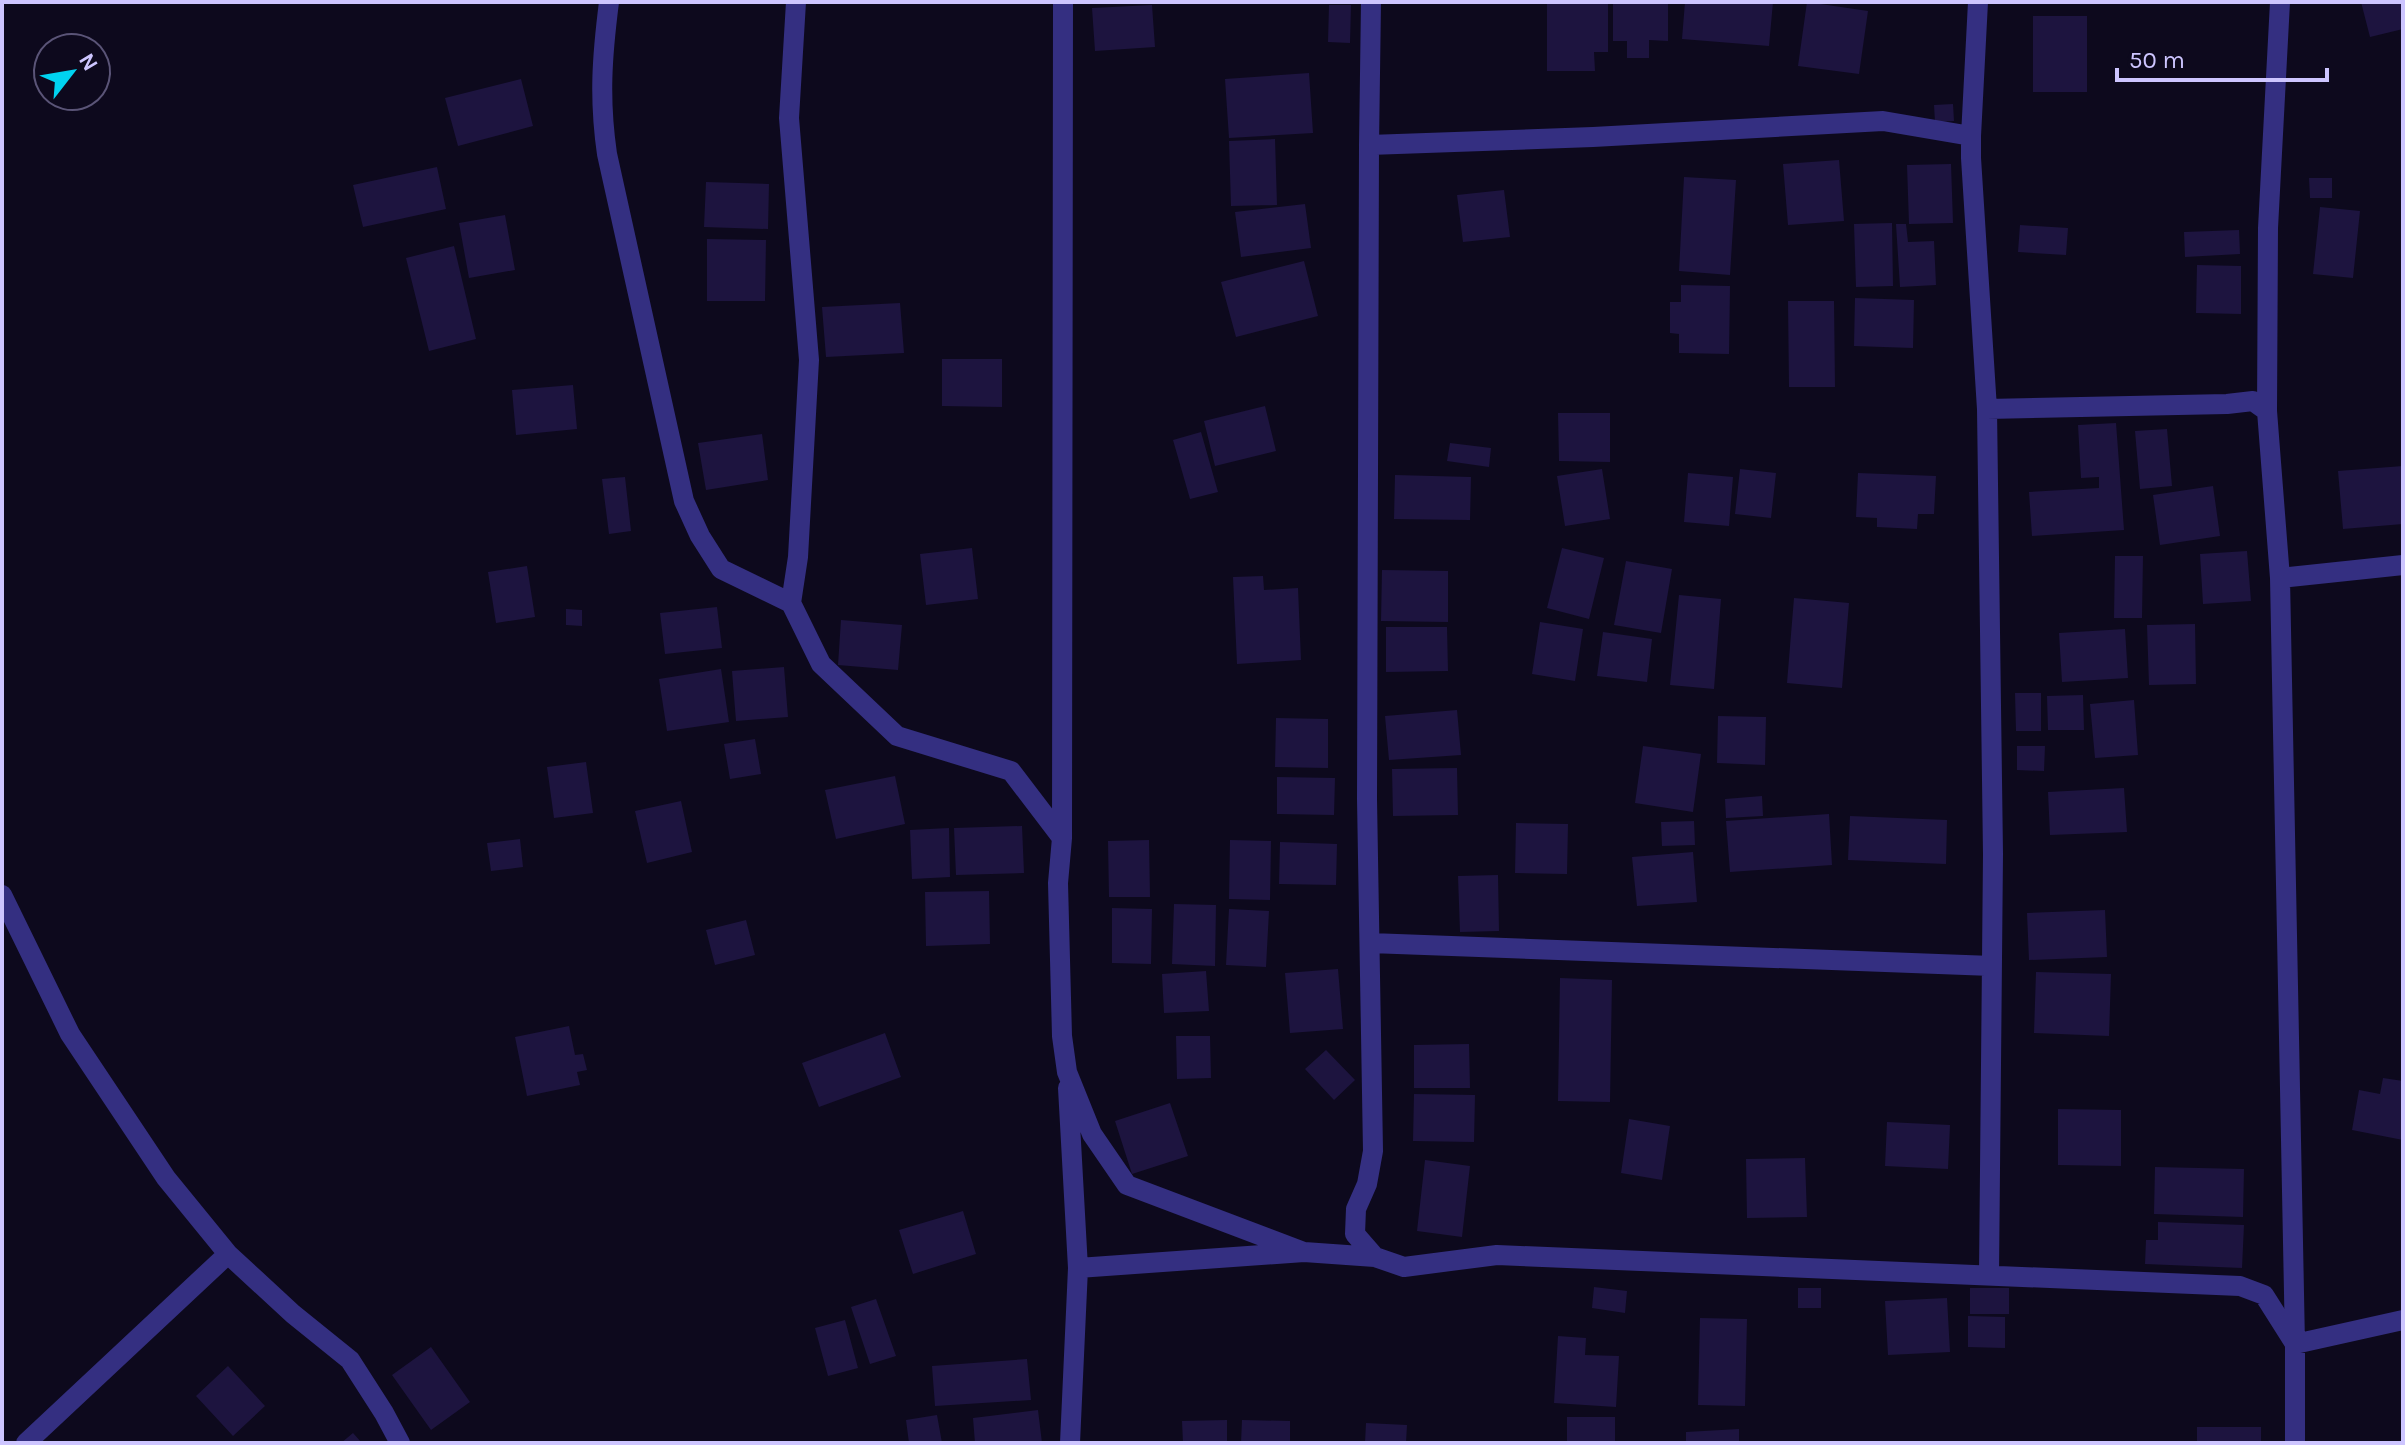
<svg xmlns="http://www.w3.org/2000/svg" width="2405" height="1445" font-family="Karla,sans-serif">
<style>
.building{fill:#1d143f}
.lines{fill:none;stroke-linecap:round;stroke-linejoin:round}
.minor{stroke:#342f81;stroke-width:20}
</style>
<rect width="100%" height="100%" fill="#0d091d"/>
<path class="building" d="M 1547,2 L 1608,2 L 1608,52 L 1594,52 L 1595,71 L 1547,71 Z
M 1613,2 L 1668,2 L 1668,41 L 1649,40 L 1649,58 L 1627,58 L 1627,41 L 1613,41 Z
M 1685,2 L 1773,2 L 1769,46 L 1682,39 Z
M 1807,2 L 1868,11 L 1859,74 L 1798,66 Z
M 2361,2 L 2403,2 L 2403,29 L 2370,37 Z
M 1152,5 L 1155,47 L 1095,51 L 1092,8 Z
M 1329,5 L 1351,5 L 1350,43 L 1328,42 Z
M 2033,16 L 2087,16 L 2087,92 L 2033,92 Z
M 1309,73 L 1313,133 L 1229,138 L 1225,79 Z
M 521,79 L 533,126 L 458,146 L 445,98 Z
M 1953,104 L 1954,121 L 1935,122 L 1934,105 Z
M 1275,139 L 1277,205 L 1231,206 L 1229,141 Z
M 1839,160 L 1844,221 L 1788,225 L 1783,164 Z
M 1951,164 L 1953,223 L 1909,224 L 1907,165 Z
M 437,167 L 446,209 L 363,227 L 353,185 Z
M 1684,177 L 1736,180 L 1730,275 L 1679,271 Z
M 2309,178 L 2332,178 L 2332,198 L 2310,198 Z
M 706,182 L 769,184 L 768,229 L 704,227 Z
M 1504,190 L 1510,237 L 1463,242 L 1457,195 Z
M 1305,204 L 1311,248 L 1241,257 L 1235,212 Z
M 2320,207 L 2360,211 L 2353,278 L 2313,274 Z
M 505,215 L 515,270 L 469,278 L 459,223 Z
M 1892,223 L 1893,286 L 1856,287 L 1854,224 Z
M 1896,224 L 1906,224 L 1908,242 L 1934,241 L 1936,285 L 1900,287 Z
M 2020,225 L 2068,228 L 2066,255 L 2018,252 Z
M 2239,230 L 2240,254 L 2185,257 L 2184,232 Z
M 707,239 L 766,240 L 765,301 L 707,301 Z
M 454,246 L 476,339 L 429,351 L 406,258 Z
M 1304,261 L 1318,316 L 1236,337 L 1221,282 Z
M 2197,265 L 2241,266 L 2241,314 L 2196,313 Z
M 1681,285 L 1730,286 L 1729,354 L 1679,353 L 1679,334 L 1670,333 L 1670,302 L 1681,302 Z
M 1855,298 L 1914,300 L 1913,348 L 1854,346 Z
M 1788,301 L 1834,301 L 1835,387 L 1789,387 Z
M 900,303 L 904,353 L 826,357 L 822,307 Z
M 942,359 L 1002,359 L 1002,407 L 942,406 Z
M 573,385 L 577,429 L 516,435 L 512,390 Z
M 1265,406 L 1276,451 L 1215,466 L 1204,421 Z
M 1558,413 L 1610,413 L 1610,462 L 1559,461 Z
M 2116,423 L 2124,530 L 2032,536 L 2029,492 L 2099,488 L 2099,477 L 2081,478 L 2078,425 Z
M 2167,429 L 2172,486 L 2140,489 L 2135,431 Z
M 1201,432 L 1218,492 L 1190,499 L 1173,440 Z
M 762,434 L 768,480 L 706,490 L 698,443 Z
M 1450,443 L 1491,448 L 1489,467 L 1447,461 Z
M 2403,466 L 2403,524 L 2343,529 L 2338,471 Z
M 1602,469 L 1610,519 L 1565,526 L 1557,476 Z
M 1740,469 L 1776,473 L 1771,518 L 1735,514 Z
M 1688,473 L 1733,477 L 1729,526 L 1684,522 Z
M 1858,473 L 1936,476 L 1934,514 L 1918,514 L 1917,529 L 1877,527 L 1877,518 L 1856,517 Z
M 1395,475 L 1471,477 L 1470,520 L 1394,519 Z
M 625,477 L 631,531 L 609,534 L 602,479 Z
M 2213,486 L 2220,536 L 2160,545 L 2153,495 Z
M 972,548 L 978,599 L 926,605 L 920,554 Z
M 1562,548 L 1604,558 L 1589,619 L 1547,608 Z
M 2247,551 L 2251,601 L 2203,604 L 2200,554 Z
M 2115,556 L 2143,556 L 2142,618 L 2114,618 Z
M 1626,561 L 1672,569 L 1661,633 L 1614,625 Z
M 527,566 L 535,617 L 496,623 L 488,572 Z
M 1382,570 L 1448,571 L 1448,622 L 1381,621 Z
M 1263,576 L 1264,590 L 1298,588 L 1301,660 L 1237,664 L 1233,577 Z
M 1679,595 L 1721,599 L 1714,689 L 1670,685 Z
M 1794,598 L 1849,603 L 1842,688 L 1787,683 Z
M 717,607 L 722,648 L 665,654 L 660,613 Z
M 566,609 L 582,610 L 582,626 L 566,625 Z
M 841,620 L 902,625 L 898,670 L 838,665 Z
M 1540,622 L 1583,629 L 1575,681 L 1532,674 Z
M 2195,624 L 2196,684 L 2149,685 L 2147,625 Z
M 1386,627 L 1447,627 L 1448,671 L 1386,672 Z
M 2125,629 L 2128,678 L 2062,682 L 2059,633 Z
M 1603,632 L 1652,639 L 1647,682 L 1597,676 Z
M 784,667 L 788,717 L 736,721 L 732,671 Z
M 721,669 L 729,722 L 667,731 L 659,679 Z
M 2015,693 L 2041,693 L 2041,731 L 2016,731 Z
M 2083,695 L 2084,730 L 2048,730 L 2047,696 Z
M 2134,700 L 2138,755 L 2095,758 L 2090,704 Z
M 1457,710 L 1461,755 L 1389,760 L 1385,716 Z
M 1718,716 L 1766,717 L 1765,765 L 1717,763 Z
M 1276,718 L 1328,719 L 1328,768 L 1275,767 Z
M 755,739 L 761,774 L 730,779 L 724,744 Z
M 1643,746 L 1701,754 L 1693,812 L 1635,803 Z
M 2017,746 L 2045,746 L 2044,771 L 2017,770 Z
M 586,762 L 593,813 L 554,818 L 547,767 Z
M 1457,768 L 1458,815 L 1393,816 L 1392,769 Z
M 895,776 L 905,824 L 836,839 L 825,790 Z
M 1277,777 L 1335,778 L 1334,815 L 1277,814 Z
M 2124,788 L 2127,832 L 2050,835 L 2048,792 Z
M 1762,796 L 1763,816 L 1726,818 L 1725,799 Z
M 681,801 L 692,852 L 647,863 L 635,811 Z
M 1829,814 L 1832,865 L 1730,872 L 1726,821 Z
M 1850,816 L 1947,820 L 1946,864 L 1848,860 Z
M 1694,821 L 1695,845 L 1662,846 L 1661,822 Z
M 1516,823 L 1568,824 L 1567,874 L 1515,873 Z
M 1022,826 L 1024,873 L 956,875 L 954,828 Z
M 949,828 L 950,877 L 912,879 L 910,830 Z
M 520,839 L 523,867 L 491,871 L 487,843 Z
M 1149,840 L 1150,897 L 1109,897 L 1108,841 Z
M 1230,840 L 1271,841 L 1270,900 L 1229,899 Z
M 1280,842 L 1337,844 L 1336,885 L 1279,884 Z
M 1693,852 L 1697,902 L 1637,906 L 1632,857 Z
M 1498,875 L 1499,931 L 1460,932 L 1458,876 Z
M 989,891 L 990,944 L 926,946 L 925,892 Z
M 1174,904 L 1216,905 L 1215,966 L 1172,964 Z
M 1112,908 L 1152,909 L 1151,964 L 1112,963 Z
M 1229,909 L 1269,911 L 1266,967 L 1226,965 Z
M 2105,910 L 2107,957 L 2029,960 L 2027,913 Z
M 746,920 L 755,955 L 715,965 L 706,930 Z
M 1338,969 L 1343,1029 L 1290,1033 L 1285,973 Z
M 1206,971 L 1209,1011 L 1164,1013 L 1162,974 Z
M 2036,972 L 2111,974 L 2109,1036 L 2034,1033 Z
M 1560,978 L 1612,980 L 1610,1102 L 1558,1101 Z
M 569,1026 L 575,1055 L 583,1054 L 587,1070 L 577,1072 L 580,1085 L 527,1096 L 515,1037 Z
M 885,1033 L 901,1077 L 819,1107 L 802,1063 Z
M 1176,1036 L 1210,1036 L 1211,1078 L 1177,1079 Z
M 1469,1044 L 1470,1088 L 1414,1088 L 1414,1045 Z
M 1326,1050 L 1355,1080 L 1334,1100 L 1305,1069 Z
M 2383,1078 L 2403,1081 L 2403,1140 L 2352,1130 L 2359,1090 L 2380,1094 Z
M 1414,1094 L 1475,1095 L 1474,1142 L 1413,1141 Z
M 1170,1103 L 1188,1156 L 1132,1174 L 1115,1121 Z
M 2058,1109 L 2121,1110 L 2121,1166 L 2058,1165 Z
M 1629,1119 L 1670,1126 L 1662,1180 L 1621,1173 Z
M 1887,1122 L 1950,1125 L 1948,1169 L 1885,1166 Z
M 1805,1158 L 1807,1217 L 1747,1218 L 1746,1159 Z
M 1425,1160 L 1470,1166 L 1462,1237 L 1417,1231 Z
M 2155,1167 L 2244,1169 L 2243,1217 L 2154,1214 Z
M 963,1211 L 976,1254 L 913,1274 L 899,1230 Z
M 2158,1222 L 2244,1225 L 2242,1268 L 2145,1264 L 2146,1240 L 2158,1240 Z
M 1594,1287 L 1627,1291 L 1625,1313 L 1592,1308 Z
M 1798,1288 L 1821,1288 L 1821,1308 L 1798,1308 Z
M 1970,1288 L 2009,1288 L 2009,1314 L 1970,1314 Z
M 1947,1298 L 1950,1352 L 1888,1355 L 1885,1301 Z
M 876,1299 L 896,1356 L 870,1364 L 851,1307 Z
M 1968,1316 L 2005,1317 L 2005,1348 L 1968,1347 Z
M 1700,1318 L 1747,1319 L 1745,1406 L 1698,1405 Z
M 845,1320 L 858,1368 L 828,1376 L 815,1328 Z
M 1558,1336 L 1586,1338 L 1585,1355 L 1619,1356 L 1616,1407 L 1554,1403 Z
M 431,1347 L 470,1402 L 431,1430 L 392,1375 Z
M 1027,1359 L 1031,1400 L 935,1406 L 932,1366 Z
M 228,1366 L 265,1406 L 233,1436 L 196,1396 Z
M 1038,1410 L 1042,1443 L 975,1443 L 973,1418 Z
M 937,1415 L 942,1443 L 909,1443 L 906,1420 Z
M 1567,1417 L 1615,1417 L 1615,1443 L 1567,1443 Z
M 1227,1420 L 1227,1443 L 1183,1443 L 1182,1421 Z
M 1242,1420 L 1290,1421 L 1290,1443 L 1241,1443 Z
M 1366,1423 L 1407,1425 L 1406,1443 L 1365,1443 Z
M 2197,1427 L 2261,1427 L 2261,1443 L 2197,1443 Z
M 1739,1429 L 1739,1443 L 1686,1443 L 1686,1432 Z
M 353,1433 L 362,1443 L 341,1443 Z"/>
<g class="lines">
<path class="minor" d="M 609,2 C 602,57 599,99 607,154 L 684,501 L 700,536 L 721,569 L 791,603 L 821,664 L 897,736 L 1011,771 L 1062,838 L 1058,883 L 1062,1036 L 1067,1072 L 1092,1134 L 1127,1185 L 1304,1252
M 1371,2 L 1369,145 L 1593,137 L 1883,121 L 1971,136 L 1971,158 L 1987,409 L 1993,854 L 1989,1275
M 1971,136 L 1978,2
M 1369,145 L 1367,799 L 1373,1151 L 1367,1184 L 1356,1209 L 1355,1234 L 1375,1257 L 1404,1267 L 1497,1255 L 2240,1286 L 2264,1295 L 2295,1344 L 2295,1443
M 1987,409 L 2227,404 L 2253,401 L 2267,411 L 2280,578 L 2295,1344 L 2403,1320
M 2267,411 L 2268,228 L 2280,2
M 2280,578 L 2403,565
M 791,603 L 798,557 L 809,360 L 789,118 L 796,2
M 1062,838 L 1063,2
M 2,895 L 70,1034 L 166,1178 L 228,1254 L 293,1314 L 350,1360 L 384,1413 L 400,1443
M 1370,943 L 1992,966
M 1068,1088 L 1078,1268
M 26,1443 L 228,1254
M 1070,1443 L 1078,1268 L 1304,1252 L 1375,1257"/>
</g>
<rect width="2405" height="1445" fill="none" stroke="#cdc5ff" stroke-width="8"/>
<g transform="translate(72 72) rotate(59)"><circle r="38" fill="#0d091d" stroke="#5a5477" stroke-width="2"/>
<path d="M0-6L14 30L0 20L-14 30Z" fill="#00d3f0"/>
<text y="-12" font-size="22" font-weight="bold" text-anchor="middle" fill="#cdc5ff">N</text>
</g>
<path d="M2117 68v12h210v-12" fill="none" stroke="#cdc5ff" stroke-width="4"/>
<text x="2129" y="68" font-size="24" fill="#cdc5ff" stroke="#0d091d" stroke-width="6" paint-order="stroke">50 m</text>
</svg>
